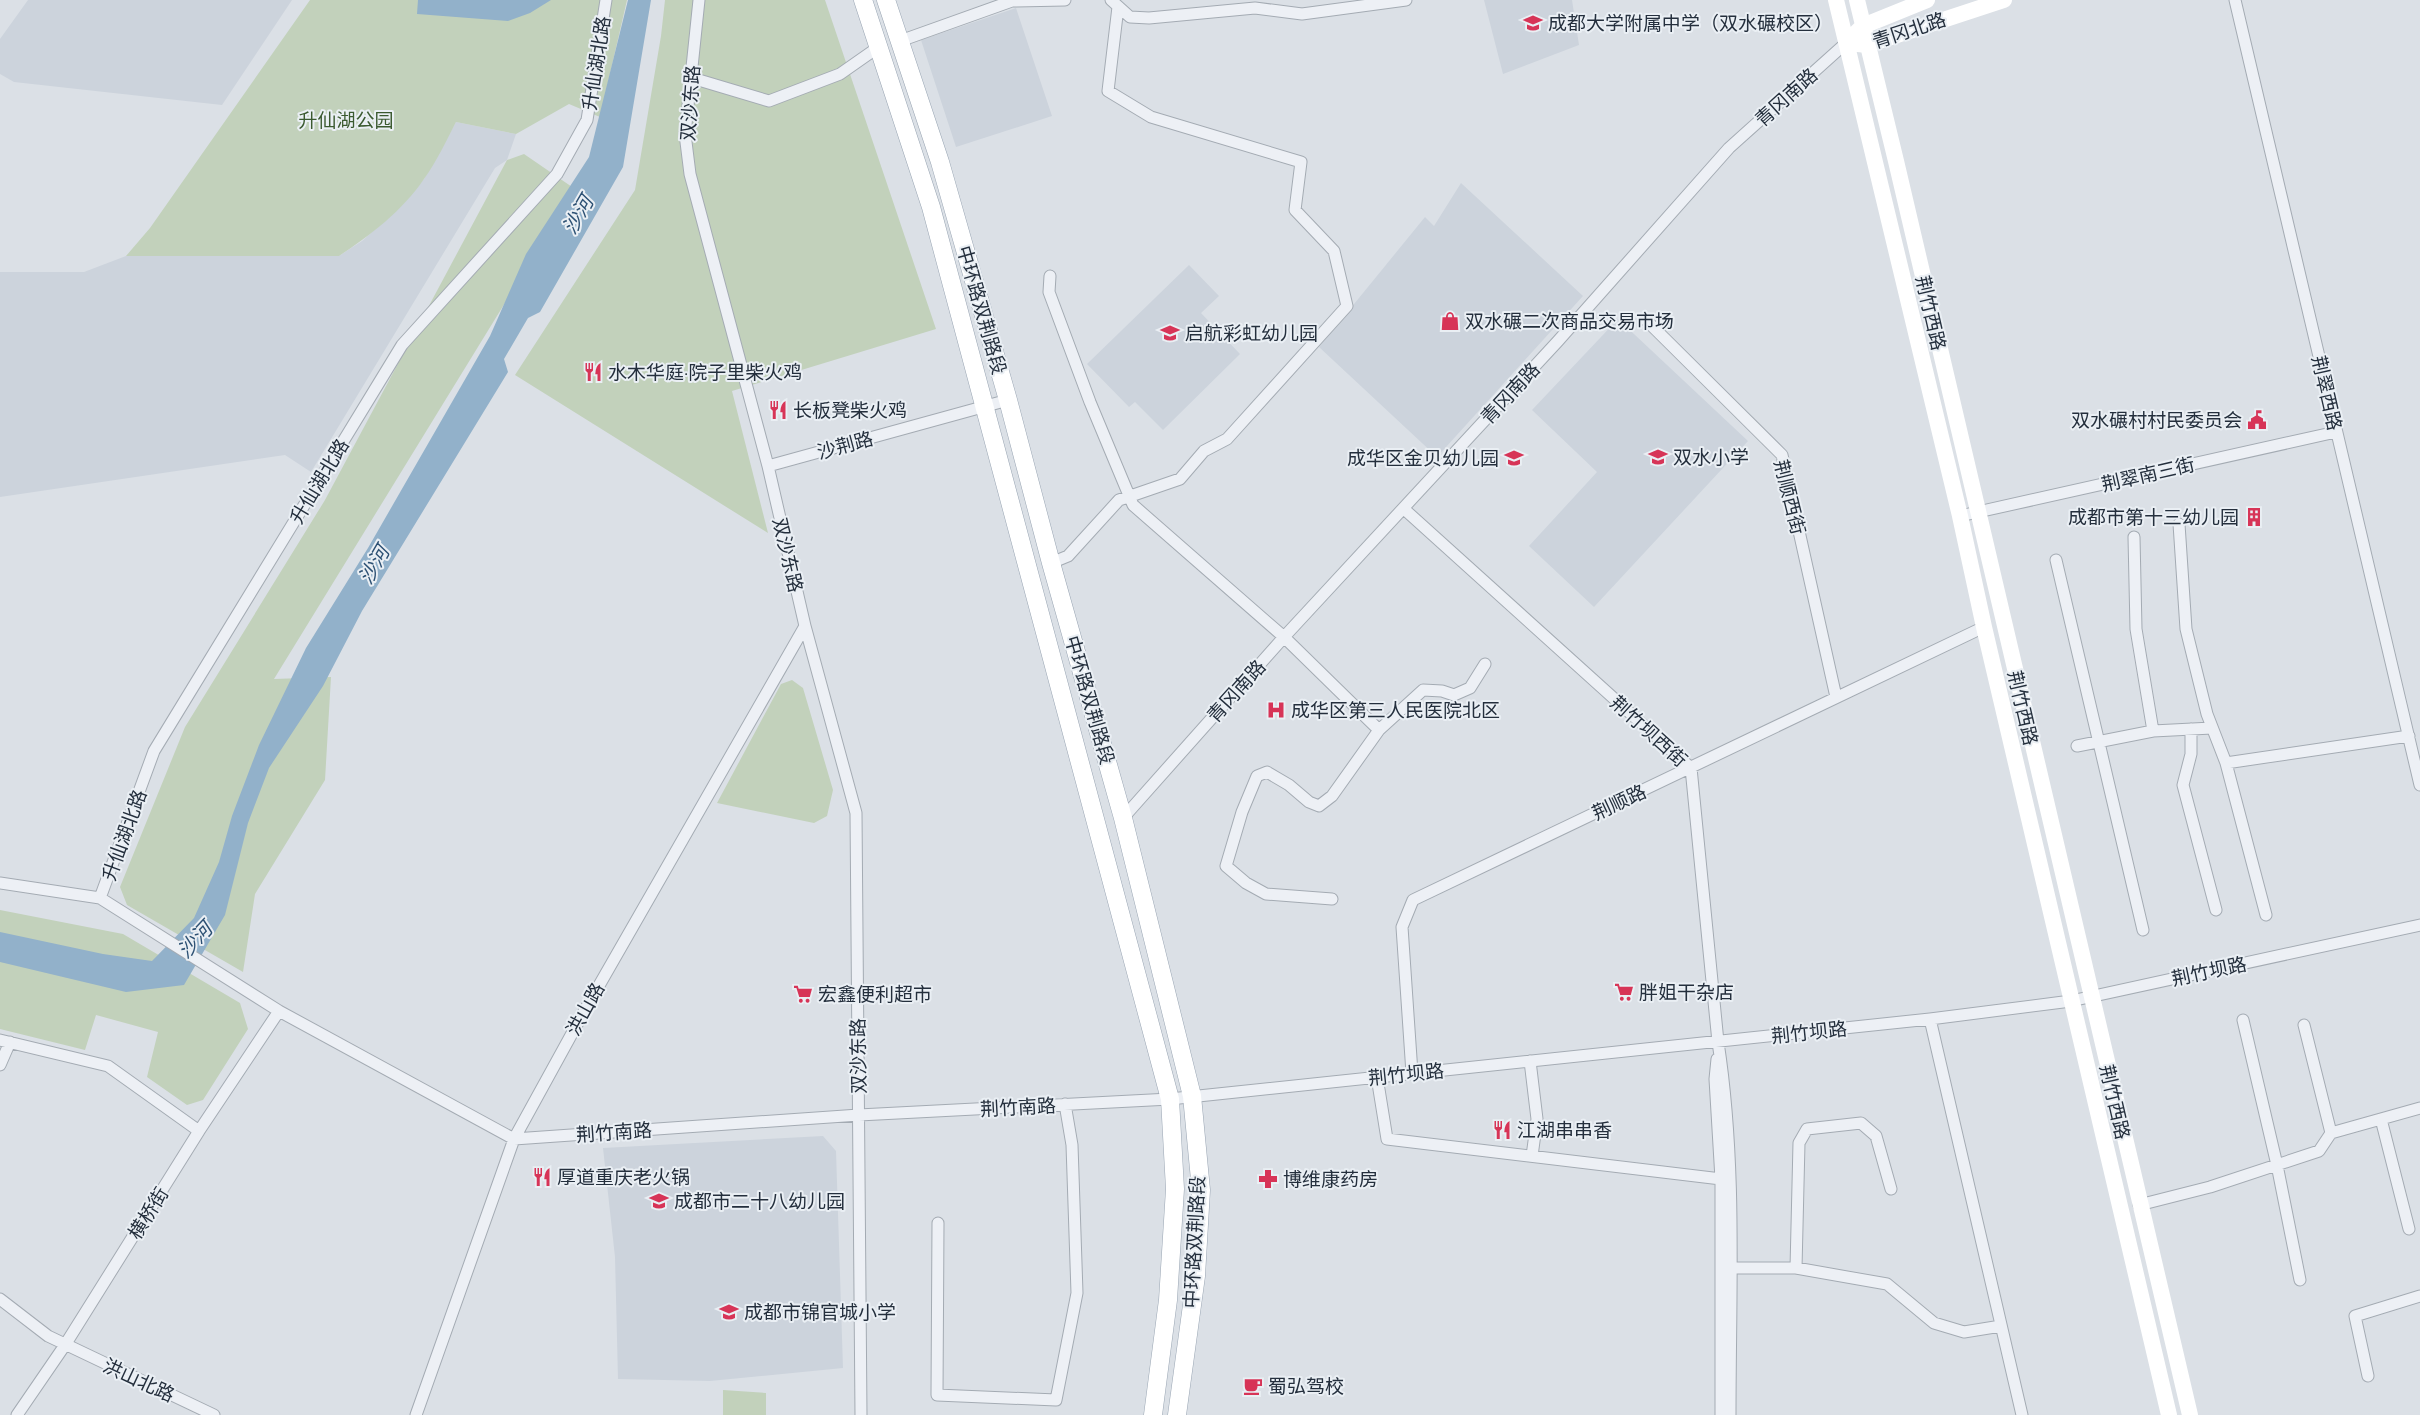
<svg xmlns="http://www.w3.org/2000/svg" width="2420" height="1415" font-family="'Alegreya Sans','Noto Sans SC',sans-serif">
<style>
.built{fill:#ccd3dc}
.green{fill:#c2d1bb}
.water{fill:#92b1ca}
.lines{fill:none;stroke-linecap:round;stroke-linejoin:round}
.street-casing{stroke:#a4abb3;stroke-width:13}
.primary-casing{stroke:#99a5b3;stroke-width:19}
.street{stroke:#edf0f5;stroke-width:11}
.secondary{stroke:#fff;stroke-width:16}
.primary{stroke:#fff;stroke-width:18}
.labels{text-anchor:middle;stroke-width:4;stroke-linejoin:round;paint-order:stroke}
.poi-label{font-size:19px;fill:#242f3d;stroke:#eaeff4;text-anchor:start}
.street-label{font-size:19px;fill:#242f3d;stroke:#eaeff4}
.park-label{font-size:19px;fill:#3b5a30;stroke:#eaeff4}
.water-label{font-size:20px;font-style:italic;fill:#2c5073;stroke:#eaeff4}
</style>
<rect width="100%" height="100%" fill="#dbe0e6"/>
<path class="built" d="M 28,0 L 292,0 L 222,105 L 14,82 L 0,74 L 0,39 Z
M 1484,0 L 1572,0 L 1579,45 L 1503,74 Z
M 1016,8 L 1052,116 L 956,147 L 921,40 Z
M 456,122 L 516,134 L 507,160 L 495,168 L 311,472 L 285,455 L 0,497 L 0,272 L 84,272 L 126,256 L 339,256 L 362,241 L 400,207 L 424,179 Z
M 1461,183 L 1583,296 L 1437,457 L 1319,347 L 1425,217 L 1434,226 Z
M 1189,265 L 1219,296 L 1201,313 L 1240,354 L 1163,430 L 1135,402 L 1129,407 L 1087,364 Z
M 1618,319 L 1748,441 L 1594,607 L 1529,546 L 1597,472 L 1532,410 Z
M 823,1136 L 836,1151 L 843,1368 L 710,1381 L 618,1379 L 615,1257 L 603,1148 Z"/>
<path class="green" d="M 310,0 L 627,0 L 600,117 L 569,104 L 516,134 L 456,122 C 446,141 437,161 424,179 C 402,211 371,235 339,256 L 126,256 L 150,228 Z
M 665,0 L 825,0 L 936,329 L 732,391 L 768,533 L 515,375 L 635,190 L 661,36 Z
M 524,154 L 575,189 L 274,679 L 331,677 L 325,780 L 255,894 L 243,972 L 127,905 L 120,887 L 185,727 L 325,500 L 507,160 Z
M 792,680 L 803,688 L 833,790 L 827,816 L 814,823 L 717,803 L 781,684 Z
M 0,910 L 123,934 L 240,1003 L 248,1029 L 203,1100 L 187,1105 L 147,1077 L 158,1032 L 96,1015 L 85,1050 L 0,1029 Z
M 723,1390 L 766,1393 L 766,1415 L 723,1415 Z"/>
<path class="water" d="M 418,0 L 551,0 L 530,13 L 508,21 L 417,14 Z
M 628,0 L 651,0 L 623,167 L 540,312 L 528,318 L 504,359 L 508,372 L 362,611 L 323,686 L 269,768 L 248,823 L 225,915 L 184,985 L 126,992 L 0,962 L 0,932 L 103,954 L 152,961 L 194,918 L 219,862 L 232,816 L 259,745 L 306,648 L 368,548 L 490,336 L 526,254 L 589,157 Z"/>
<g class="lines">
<g class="street-casing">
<path id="street" d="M 699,0 L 685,134 L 690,174 L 768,466 L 805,626 L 856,813 L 861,1415
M 1111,0 L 1130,17 L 1149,18 L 1255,8 L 1302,14 L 1406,0
M 2235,0 L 2420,785
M 900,41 L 1012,1 L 1065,0
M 692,78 L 769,101 L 840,74 L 880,46
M 1050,276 L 1049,292 L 1090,402 L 1133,505 L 1284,637 L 1379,730
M 1645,319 L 1782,455 L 1836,697
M 768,466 L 1008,400
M 1404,509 L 1691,768 L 1718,1042 C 1737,1165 1730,1291 1730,1415
M 1960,516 L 2336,432
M 2179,524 L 2186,629 L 2207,714 L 2226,763
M 2134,537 L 2136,629 L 2153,731 L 2212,728
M 2056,560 L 2143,930
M 1051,563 L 1068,556 L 1119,500 L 1180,479 L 1204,451 L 1227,439 L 1347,306 L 1334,251 L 1295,210 L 1301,162 L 1151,117 L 1108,91 L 1118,7
M 2191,729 L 2191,754 L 2183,785 L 2216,910
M 2077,746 L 2153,731
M 1123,818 L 1284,637 L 1558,341 L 1729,148 L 1846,43
M 0,883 L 100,898 L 279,1011 L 514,1139 L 859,1115 L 1170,1099 L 1930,1019 L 2071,1001 L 2420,925
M 100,898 L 154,751 L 402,345 L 557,174 L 587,120 L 606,0
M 1332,899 L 1266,894 L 1246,883 L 1226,866 L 1242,812 L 1257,776 L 1267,772 L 1289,785 L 1309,802 L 1319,806 L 1332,796 L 1379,730 L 1423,690 L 1442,691 L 1454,695 L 1470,688 L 1485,664
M 2266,915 L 2226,763 L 2409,736
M 1930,1019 L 2022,1415
M 2243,1020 L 2277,1165 L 2300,1280
M 2304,1025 L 2331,1133
M 0,1040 L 108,1066 L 199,1131
M 1717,1059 L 1715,1079 L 1721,1179 L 1721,1415
M 1530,1061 L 1537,1119 L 1532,1156
M 0,1065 L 10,1042
M 1412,1073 L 1402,927 L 1413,900 L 1984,627
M 1377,1077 L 1387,1139 L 1721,1179
M 2381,1119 L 2409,1229
M 2139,1205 L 2210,1187 L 2319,1151 L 2331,1133 L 2420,1108
M 938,1223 L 937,1395 L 1056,1400 L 1077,1293 L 1072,1145 L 1065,1104
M 1723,1268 L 1796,1268 L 1887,1284 L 1934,1323 L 1964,1332 L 2001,1326
M 1796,1268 L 1799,1143 L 1807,1129 L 1861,1123 L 1876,1136 L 1891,1189
M 0,1299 L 48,1336 L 214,1415
M 2368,1376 L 2355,1316 L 2420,1296
M 17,1415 L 65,1345 L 199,1131 L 279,1011
M 416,1415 L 514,1139 L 581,1017 L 805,626"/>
</g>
<g class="primary-casing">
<path id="primary" d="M 863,0 L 931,207 L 1170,1099 L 1175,1189 L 1168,1300 L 1153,1415
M 886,0 L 940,162 L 1008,400 L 1051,563 L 1123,818 L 1192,1096 L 1201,1190 L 1196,1276 L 1177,1415"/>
</g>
<use href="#street" class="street"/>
<path class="secondary" d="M 1836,0 L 1960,516 L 1984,627 L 2169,1415
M 1857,0 L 1896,161 L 2190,1415
M 1855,34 L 1863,26 L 1927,0
M 1858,44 L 1867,45 L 2004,0"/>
<use href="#primary" class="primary"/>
</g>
<defs>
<g id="school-bare" transform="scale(1.5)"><path d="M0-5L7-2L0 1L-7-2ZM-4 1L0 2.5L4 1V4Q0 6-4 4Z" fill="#d73457" stroke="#eaeff4" stroke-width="2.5" paint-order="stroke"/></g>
<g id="shop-bare" transform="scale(1.5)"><path d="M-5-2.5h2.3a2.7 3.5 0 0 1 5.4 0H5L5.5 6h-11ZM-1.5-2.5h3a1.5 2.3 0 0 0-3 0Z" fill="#d73457" stroke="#eaeff4" stroke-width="2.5" paint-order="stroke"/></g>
<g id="restaurant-bare" transform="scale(1.5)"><path d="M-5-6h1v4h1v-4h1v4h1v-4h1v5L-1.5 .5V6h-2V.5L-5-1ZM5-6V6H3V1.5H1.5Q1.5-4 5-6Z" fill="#d73457" stroke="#eaeff4" stroke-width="2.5" paint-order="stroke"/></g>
<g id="civic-bare" transform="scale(1.5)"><path d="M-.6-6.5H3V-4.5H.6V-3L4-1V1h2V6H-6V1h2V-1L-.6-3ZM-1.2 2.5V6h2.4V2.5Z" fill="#d73457" stroke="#eaeff4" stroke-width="2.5" paint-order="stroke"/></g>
<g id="building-bare" transform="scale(1.5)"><path d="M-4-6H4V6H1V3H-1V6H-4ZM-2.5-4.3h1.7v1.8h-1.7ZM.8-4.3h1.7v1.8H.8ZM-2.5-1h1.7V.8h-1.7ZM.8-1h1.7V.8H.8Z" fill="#d73457" stroke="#eaeff4" stroke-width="2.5" paint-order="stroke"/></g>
<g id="hospital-bare" transform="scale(1.5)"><path d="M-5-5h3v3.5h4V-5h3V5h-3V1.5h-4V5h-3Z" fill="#d73457" stroke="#eaeff4" stroke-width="2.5" paint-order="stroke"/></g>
<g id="supermarket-bare" transform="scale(1.5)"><path d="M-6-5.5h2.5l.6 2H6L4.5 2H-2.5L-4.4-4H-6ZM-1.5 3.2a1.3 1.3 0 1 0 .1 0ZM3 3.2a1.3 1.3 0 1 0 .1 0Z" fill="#d73457" stroke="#eaeff4" stroke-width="2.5" paint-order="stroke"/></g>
<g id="pharmacy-bare" transform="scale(1.5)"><path d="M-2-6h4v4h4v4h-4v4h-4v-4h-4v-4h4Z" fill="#d73457" stroke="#eaeff4" stroke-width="2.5" paint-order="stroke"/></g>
<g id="cafe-bare" transform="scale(1.5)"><path d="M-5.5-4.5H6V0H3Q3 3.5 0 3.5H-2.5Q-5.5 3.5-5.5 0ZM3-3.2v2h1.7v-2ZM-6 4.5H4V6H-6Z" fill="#d73457" stroke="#eaeff4" stroke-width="2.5" paint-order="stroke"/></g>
</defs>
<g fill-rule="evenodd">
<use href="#school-bare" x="1533" y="23"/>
<use href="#shop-bare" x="1450" y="321"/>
<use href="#school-bare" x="1170" y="333"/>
<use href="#restaurant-bare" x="593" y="372"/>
<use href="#restaurant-bare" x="778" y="410"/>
<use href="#civic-bare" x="2257" y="420"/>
<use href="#school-bare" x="1658" y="457"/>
<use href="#school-bare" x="1514" y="458"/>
<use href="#building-bare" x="2254" y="517"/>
<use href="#hospital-bare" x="1276" y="710"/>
<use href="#supermarket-bare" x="1624" y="992"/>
<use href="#supermarket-bare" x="803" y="994"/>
<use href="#restaurant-bare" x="1502" y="1130"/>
<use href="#restaurant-bare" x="542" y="1177"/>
<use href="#pharmacy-bare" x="1268" y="1179"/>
<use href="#school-bare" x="659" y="1201"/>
<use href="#school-bare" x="729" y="1312"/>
<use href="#cafe-bare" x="1253" y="1386"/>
</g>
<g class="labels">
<g class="poi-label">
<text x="1548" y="30">成都大学附属中学（双水碾校区）</text>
<text x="1465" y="328">双水碾二次商品交易市场</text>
<text x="1185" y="340">启航彩虹幼儿园</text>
<text x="608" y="379">水木华庭·院子里柴火鸡</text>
<text x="793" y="417">长板凳柴火鸡</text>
<text x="2242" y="427" text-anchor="end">双水碾村村民委员会</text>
<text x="1673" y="464">双水小学</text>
<text x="1499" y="465" text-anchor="end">成华区金贝幼儿园</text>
<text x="2239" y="524" text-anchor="end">成都市第十三幼儿园</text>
<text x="1291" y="717">成华区第三人民医院北区</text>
<text x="1639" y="999">胖姐干杂店</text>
<text x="818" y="1001">宏鑫便利超市</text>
<text x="1517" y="1137">江湖串串香</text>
<text x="557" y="1184">厚道重庆老火锅</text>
<text x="1283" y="1186">博维康药房</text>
<text x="674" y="1208">成都市二十八幼儿园</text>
<text x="744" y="1319">成都市锦官城小学</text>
<text x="1268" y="1393">蜀弘驾校</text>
</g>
<g class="street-label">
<text transform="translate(1909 30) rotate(-18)" y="7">青冈北路</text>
<text transform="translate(596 63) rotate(-81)" y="7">升仙湖北路</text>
<text transform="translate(1786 97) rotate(-42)" y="7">青冈南路</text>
<text transform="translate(690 103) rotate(-86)" y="7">双沙东路</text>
<text transform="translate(982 310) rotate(74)" y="7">中环路双荆路段</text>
<text transform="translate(1931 313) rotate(77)" y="7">荆竹西路</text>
<text transform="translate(1510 393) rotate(-47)" y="7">青冈南路</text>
<text transform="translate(2327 393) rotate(77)" y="7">荆翠西路</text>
<text transform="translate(845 445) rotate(-15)" y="7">沙荆路</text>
<text transform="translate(2148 474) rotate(-13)" y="7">荆翠南三街</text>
<text transform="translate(319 481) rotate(-59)" y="7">升仙湖北路</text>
<text transform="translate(1790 497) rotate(76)" y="7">荆顺西街</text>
<text transform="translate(788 555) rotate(77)" y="7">双沙东路</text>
<text transform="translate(1236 691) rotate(-48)" y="7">青冈南路</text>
<text transform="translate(1090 700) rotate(74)" y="7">中环路双荆路段</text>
<text transform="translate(2023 708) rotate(77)" y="7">荆竹西路</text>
<text transform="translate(1649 731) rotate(42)" y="7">荆竹坝西街</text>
<text transform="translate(1619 802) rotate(-25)" y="7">荆顺路</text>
<text transform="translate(124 835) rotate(-70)" y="7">升仙湖北路</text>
<text transform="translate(2209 971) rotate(-12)" y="7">荆竹坝路</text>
<text transform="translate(585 1009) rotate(-61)" y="7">洪山路</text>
<text transform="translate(1809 1032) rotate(-6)" y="7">荆竹坝路</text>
<text transform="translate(858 1056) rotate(-91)" y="7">双沙东路</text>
<text transform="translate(1406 1074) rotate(-6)" y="7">荆竹坝路</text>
<text transform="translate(2115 1102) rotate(77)" y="7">荆竹西路</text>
<text transform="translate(1018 1107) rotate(-3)" y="7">荆竹南路</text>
<text transform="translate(614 1132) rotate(-4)" y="7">荆竹南路</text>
<text transform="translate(148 1213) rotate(-58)" y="7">横桥街</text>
<text transform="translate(1194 1242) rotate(-87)" y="7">中环路双荆路段</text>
<text transform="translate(139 1380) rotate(25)" y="7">洪山北路</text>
</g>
<g class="park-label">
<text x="346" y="127">升仙湖公园</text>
</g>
<g class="water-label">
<text transform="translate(578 215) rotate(-60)" y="7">沙河</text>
<text transform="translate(374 565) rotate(-60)" y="7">沙河</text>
<text transform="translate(195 940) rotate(-47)" y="7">沙河</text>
</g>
</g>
</svg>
